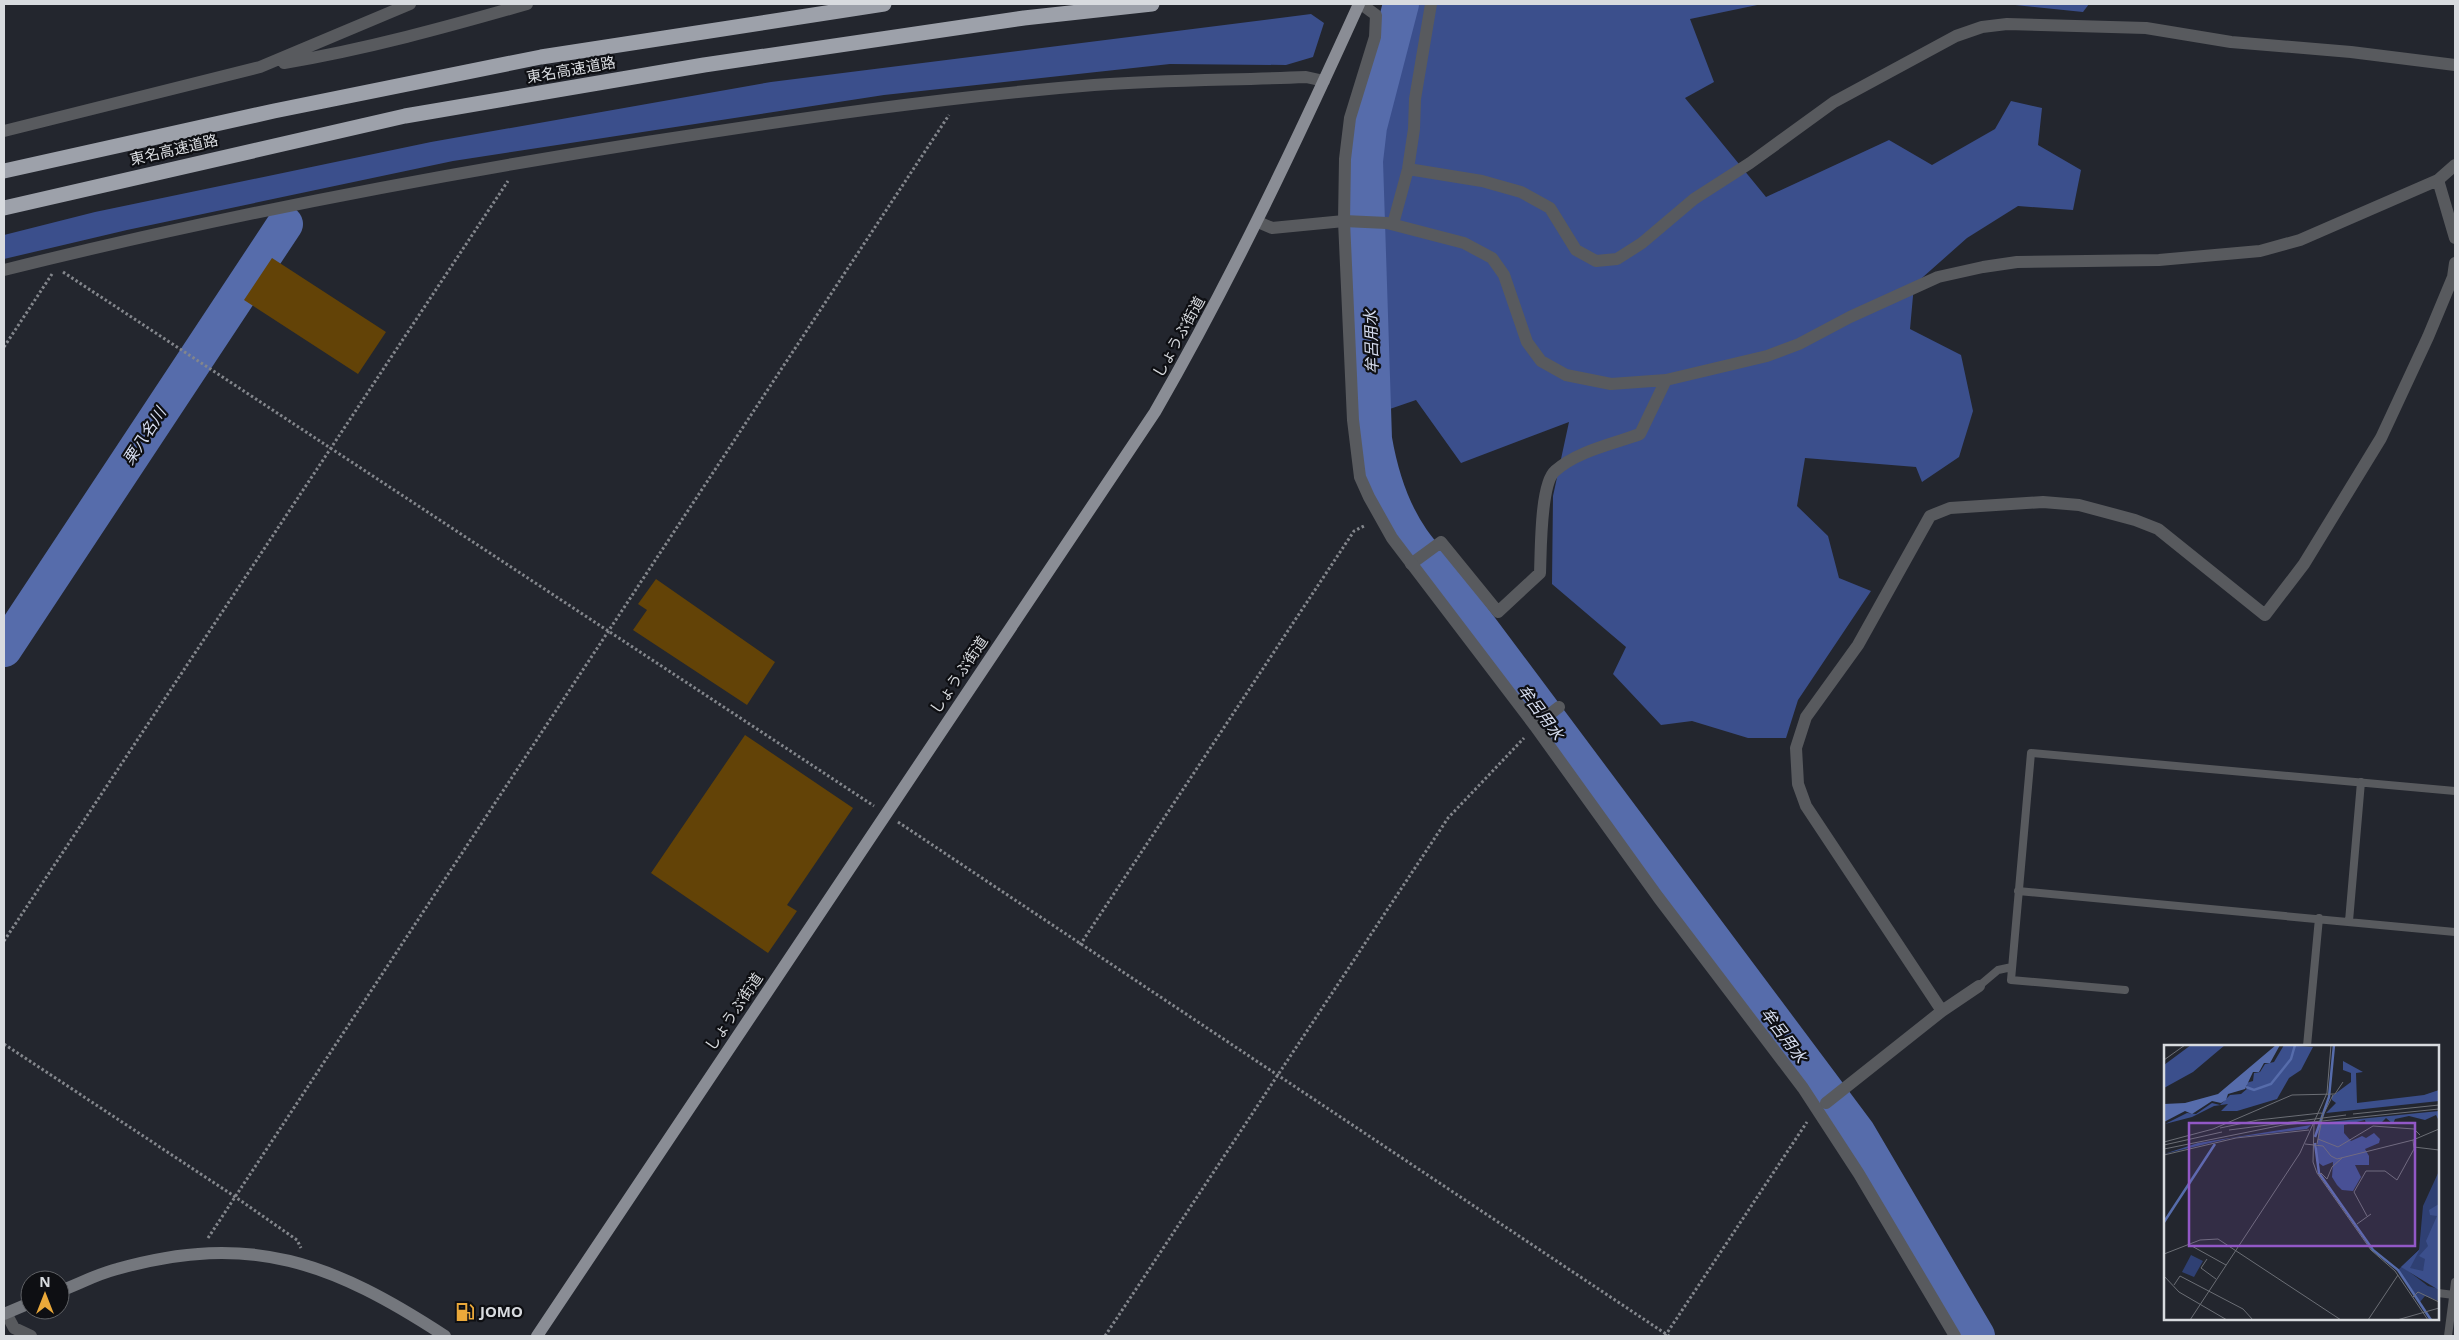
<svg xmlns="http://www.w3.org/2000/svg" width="2459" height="1340" font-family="'Noto Sans','Noto Sans JP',sans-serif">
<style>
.forest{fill:#3b4f8c}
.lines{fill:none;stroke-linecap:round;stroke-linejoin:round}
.river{stroke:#566cab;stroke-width:36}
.building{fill:#634307}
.path{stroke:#83868c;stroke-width:3;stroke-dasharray:2.5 2.5;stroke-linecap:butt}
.service{stroke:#585a5e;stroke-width:8}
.minor{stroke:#585a5e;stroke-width:12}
.tertiary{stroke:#585a5e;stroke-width:12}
.secondary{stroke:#74777d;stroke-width:12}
.primary{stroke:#8a8d95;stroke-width:12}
.motorway{stroke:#9da1aa;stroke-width:15}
.labels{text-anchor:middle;stroke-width:4.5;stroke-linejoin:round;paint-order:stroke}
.street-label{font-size:15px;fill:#d8dbdf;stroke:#0e0f13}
.poi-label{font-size:15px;font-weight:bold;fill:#d8dbdf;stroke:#0e0f13;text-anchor:start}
.water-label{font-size:16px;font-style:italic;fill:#d5dcee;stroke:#0e0f13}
.inset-river{fill:none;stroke:#566cab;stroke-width:2.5}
.inset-road{fill:none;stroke:#6b6e75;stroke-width:1}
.view{fill:#9258c7;fill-opacity:0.15;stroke:#9258c7;stroke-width:2.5}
.inset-edge{fill:none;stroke:#d8dbdf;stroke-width:2.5}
</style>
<rect width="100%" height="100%" fill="#23262e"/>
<path class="forest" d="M 1417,4 L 1762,4 L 1690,19 L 1714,82 L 1685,98 L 1766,197 L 1889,140 L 1932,165 L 1995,129 L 2011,101 L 2042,108 L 2038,145 L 2081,170 L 2073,210 L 2018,206 L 1967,238 L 1914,285 L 1910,329 L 1961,355 L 1973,411 L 1959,457 L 1922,482 L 1916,467 L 1805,458 L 1797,506 L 1828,536 L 1839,578 L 1871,591 L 1798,700 L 1786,738 L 1748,738 L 1692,721 L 1661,725 L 1613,674 L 1626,647 L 1552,584 L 1553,496 L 1569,422 L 1461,463 L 1416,400 L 1384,411 C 1382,340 1380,270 1381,199 C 1383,134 1383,62 1417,4 Z
M 2006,4 L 2089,4 L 2083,12 Z
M 1311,14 L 1324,23 L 1313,57 L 1286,65 L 1170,64 L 884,95 L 453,161 L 127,230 L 4,259 L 4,235 L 95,212 L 431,142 L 771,82 Z"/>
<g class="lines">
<path class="river" d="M 1401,4 L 1369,127 L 1365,161 L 1374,439 C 1380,474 1391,510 1412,540 C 1424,557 1439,572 1451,589 L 1857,1132 L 1977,1336
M 4,649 L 285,224"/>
</g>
<path class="building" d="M 272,258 L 386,332 L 358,374 L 244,300 Z
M 656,579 L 775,662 L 747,705 L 633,630 L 647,610 L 638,604 Z
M 745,735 L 853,808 L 787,905 L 797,911 L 768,953 L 651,873 Z"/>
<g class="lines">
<path class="path" d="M 63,272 L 874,806
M 4,347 L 52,274
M 898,822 L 1669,1336
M 4,941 L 508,181
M 1080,945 L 1354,531 L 1366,525
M 4,1044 L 234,1196 L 297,1240 L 301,1248
M 208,1238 L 949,115
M 1105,1336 L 1448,818 L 1524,738
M 1665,1336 L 1807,1122"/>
<path class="service" d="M 2018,891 L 2455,932
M 2349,921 L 2361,782
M 1979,986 L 1998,970 L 2012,967
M 2125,990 L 2011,980 L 2031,753 L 2455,791
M 2307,1046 L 2319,918
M 2438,1293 L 2454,1295
M 2448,1336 L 2455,1282"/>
<path class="minor" d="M 284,63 C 367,49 447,27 527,4
M 4,131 L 260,67 L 410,4
M 2455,165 L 2438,180 L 2455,238
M 1408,169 L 1482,181 L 1521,192 L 1550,208 L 1576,250 L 1596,261 L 1617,259 L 1642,243 L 1694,199 L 1750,163 L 1834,102 L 1956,36 L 1982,27 L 2007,24 L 2146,28 L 2231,42 L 2351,52 L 2455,65
M 1258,222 L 1272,228 L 1344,221 L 1387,223 L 1464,243 L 1492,258 L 1504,275 L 1527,342 L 1541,361 L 1566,375 L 1611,384 L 1666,380 L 1767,356 L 1799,344 L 1850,317 L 1938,277 L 1983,267 L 2017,262 L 2159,260 L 2260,251 L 2300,240 L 2438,180
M 1393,224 L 1408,169 L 1414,129 L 1415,99 L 1431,4
M 4,270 C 216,217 431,176 647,142 C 795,119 944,97 1094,85 C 1164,80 1235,80 1306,77 L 1324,81
M 1411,564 L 1441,542 L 1498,612 L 1540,573 C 1541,552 1540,484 1555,471 C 1577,451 1613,444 1640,434 L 1666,380
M 1541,721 L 1559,707
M 1942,1011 L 1806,806 L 1798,784 L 1796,748 L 1806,717 L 1858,645 L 1930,516 L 1950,508 L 2043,502 L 2079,505 L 2135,520 L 2158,529 L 2265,615 L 2304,564 L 2381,438 L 2428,337 L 2453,277 L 2455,263
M 1826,1103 L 1942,1011 L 1979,986
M 6,1313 L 14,1328 L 31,1336"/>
<path class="tertiary" d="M 1361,4 L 1376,15 L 1375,37 L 1350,118 L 1345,159 L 1344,221 L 1353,420 L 1360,477 L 1369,497 L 1392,538 L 1535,726 L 1658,897 L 1803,1088 L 1859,1174 L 1955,1336"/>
<path class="secondary" d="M 60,1291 C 79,1284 97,1274 117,1269 C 251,1231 333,1263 445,1336
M 4,1314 L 30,1303"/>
<path class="primary" d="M 537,1336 L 1155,412 C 1231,280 1296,143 1359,4"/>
<path class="motorway" d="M 4,171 L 274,111 L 541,57 L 884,4
M 4,208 L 405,116 L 704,65 L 1024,18 L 1152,4"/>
</g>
<defs>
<g id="fuel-bare" transform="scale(1.5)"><path d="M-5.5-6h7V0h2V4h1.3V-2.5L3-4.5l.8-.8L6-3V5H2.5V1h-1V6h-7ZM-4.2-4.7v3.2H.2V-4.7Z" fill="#eba93a" stroke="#0e0f13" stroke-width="2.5" paint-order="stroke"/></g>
</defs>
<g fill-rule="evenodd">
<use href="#fuel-bare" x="465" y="1312"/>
</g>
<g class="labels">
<g class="street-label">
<text transform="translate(571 70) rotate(-10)" y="5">東名高速道路</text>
<text transform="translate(174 150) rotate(-13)" y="5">東名高速道路</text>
<text transform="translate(1179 337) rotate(-61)" y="5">しょうぶ街道</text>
<text transform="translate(959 675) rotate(-56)" y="5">しょうぶ街道</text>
<text transform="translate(734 1012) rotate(-56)" y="5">しょうぶ街道</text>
</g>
<g class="poi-label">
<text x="480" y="1317">JOMO</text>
</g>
<g class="water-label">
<text transform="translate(1371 342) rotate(-92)" y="6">牟呂用水</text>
<text transform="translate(144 436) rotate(-57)" y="6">栗八名川</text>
<text transform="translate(1541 712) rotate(53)" y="6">牟呂用水</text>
<text transform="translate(1784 1035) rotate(53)" y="6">牟呂用水</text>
</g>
</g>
<g transform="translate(2164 1045)">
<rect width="275" height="275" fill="#23262e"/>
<path d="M 275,126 L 274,170 L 259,227 L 239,222 L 264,241 L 275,244 L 275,256 L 261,251 L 256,257 L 234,225 L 255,205 L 259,161 ZM 27,210 L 39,216 L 30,232 L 18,227 Z" fill="#2f4073"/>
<path d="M 27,0 L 61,0 L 29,27 L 0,43 L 0,20 ZM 120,0 L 149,2 L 137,25 L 125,33 L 113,54 L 73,66 L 57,66 L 64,59 L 50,61 L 28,72 L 1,79 L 23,68 L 32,69 L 48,58 L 56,60 L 66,50 L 77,49 L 84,43 L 82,38 L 89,36 L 90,28 L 96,27 L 101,19 L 110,17 ZM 179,16 L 199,27 L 192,28 L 193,58 L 260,50 L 275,45 L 275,56 L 162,68 L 172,58 L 168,55 L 168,51 L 187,37 L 187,28 L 179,25 ZM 275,66 L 275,76 L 272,70 L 261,75 L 245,71 L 231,74 L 229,79 L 222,73 L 216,79 L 202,79 L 201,75 L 180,80 L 180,88 L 187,96 L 198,91 L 202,93 L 210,88 L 216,94 L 215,98 L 201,104 L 205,111 L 205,120 L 191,120 L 197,132 L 189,146 L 178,145 L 173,140 L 168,132 L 169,117 L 159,121 L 152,116 L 155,78 ZM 147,80 L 143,84 L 67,93 L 0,109 L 34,98 ZM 275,159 L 275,244 L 273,244 L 237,222 L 256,204 L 246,223 L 259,226 L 261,214 L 255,211 L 264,201 L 262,196 L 273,171 L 266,170 L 265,165 Z" fill="#3b4f8c"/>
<path d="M 112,0 L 116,0 L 106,18 L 100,18 L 95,27 L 89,27 L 81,44 L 64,49 L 62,55 L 57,58 L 48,56 L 28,69 L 21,66 L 0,77 L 0,59 L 21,58 L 54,49 Z" fill="#566cab"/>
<path class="inset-river" d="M 82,42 L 90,45 L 107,39 L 127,14 L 131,0M 151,92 L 165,52 L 170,0M 151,98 L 155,128 L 209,205 L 234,225 L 267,275M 0,177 L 51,99"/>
<path class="inset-road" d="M 0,15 L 21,0M 160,68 L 169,50M 189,69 L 275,60M 150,79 L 149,117 L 153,128 L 207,205 L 231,226 L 264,275M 56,83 L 94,75 L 157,68 L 159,69 L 153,99M 65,85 L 182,70M 154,94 L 174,102 L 209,81 L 250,84 L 256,90M 0,97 L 49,84 L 128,50 L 171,49 L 179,37M 141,99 L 159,101 L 167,111 L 173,114 L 249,95M 0,100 L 58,87M 250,102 L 275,105M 0,104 L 119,80 L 275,64M 0,110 L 72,93 L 145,85M 155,130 L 157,128 L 163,134 L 168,122 L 178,113M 203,171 L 190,147 L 202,126 L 221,126 L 233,135 L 250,104 L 249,95 L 275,84M 193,179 L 207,169M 26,200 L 62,220M 0,209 L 36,195 L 54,194 L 177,275M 43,214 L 37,223 L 52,234M 0,231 L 15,247 L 63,275M 10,240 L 16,231 L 79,264 L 89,275M 249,252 L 254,247 L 275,257M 26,275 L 136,108 L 163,48 L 167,0M 204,275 L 234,230M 233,275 L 275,263"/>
<path class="view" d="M 25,78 L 251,78 L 251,201 L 25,201 Z"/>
<rect width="275" height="275" class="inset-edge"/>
</g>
<rect width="2459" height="1340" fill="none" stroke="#d8dbdf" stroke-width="10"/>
<g transform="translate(45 1295)"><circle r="24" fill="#0e0f13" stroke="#5f6165"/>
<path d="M0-4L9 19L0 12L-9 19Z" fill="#eba93a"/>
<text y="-8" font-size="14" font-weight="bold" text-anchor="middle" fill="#d8dbdf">N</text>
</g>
</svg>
